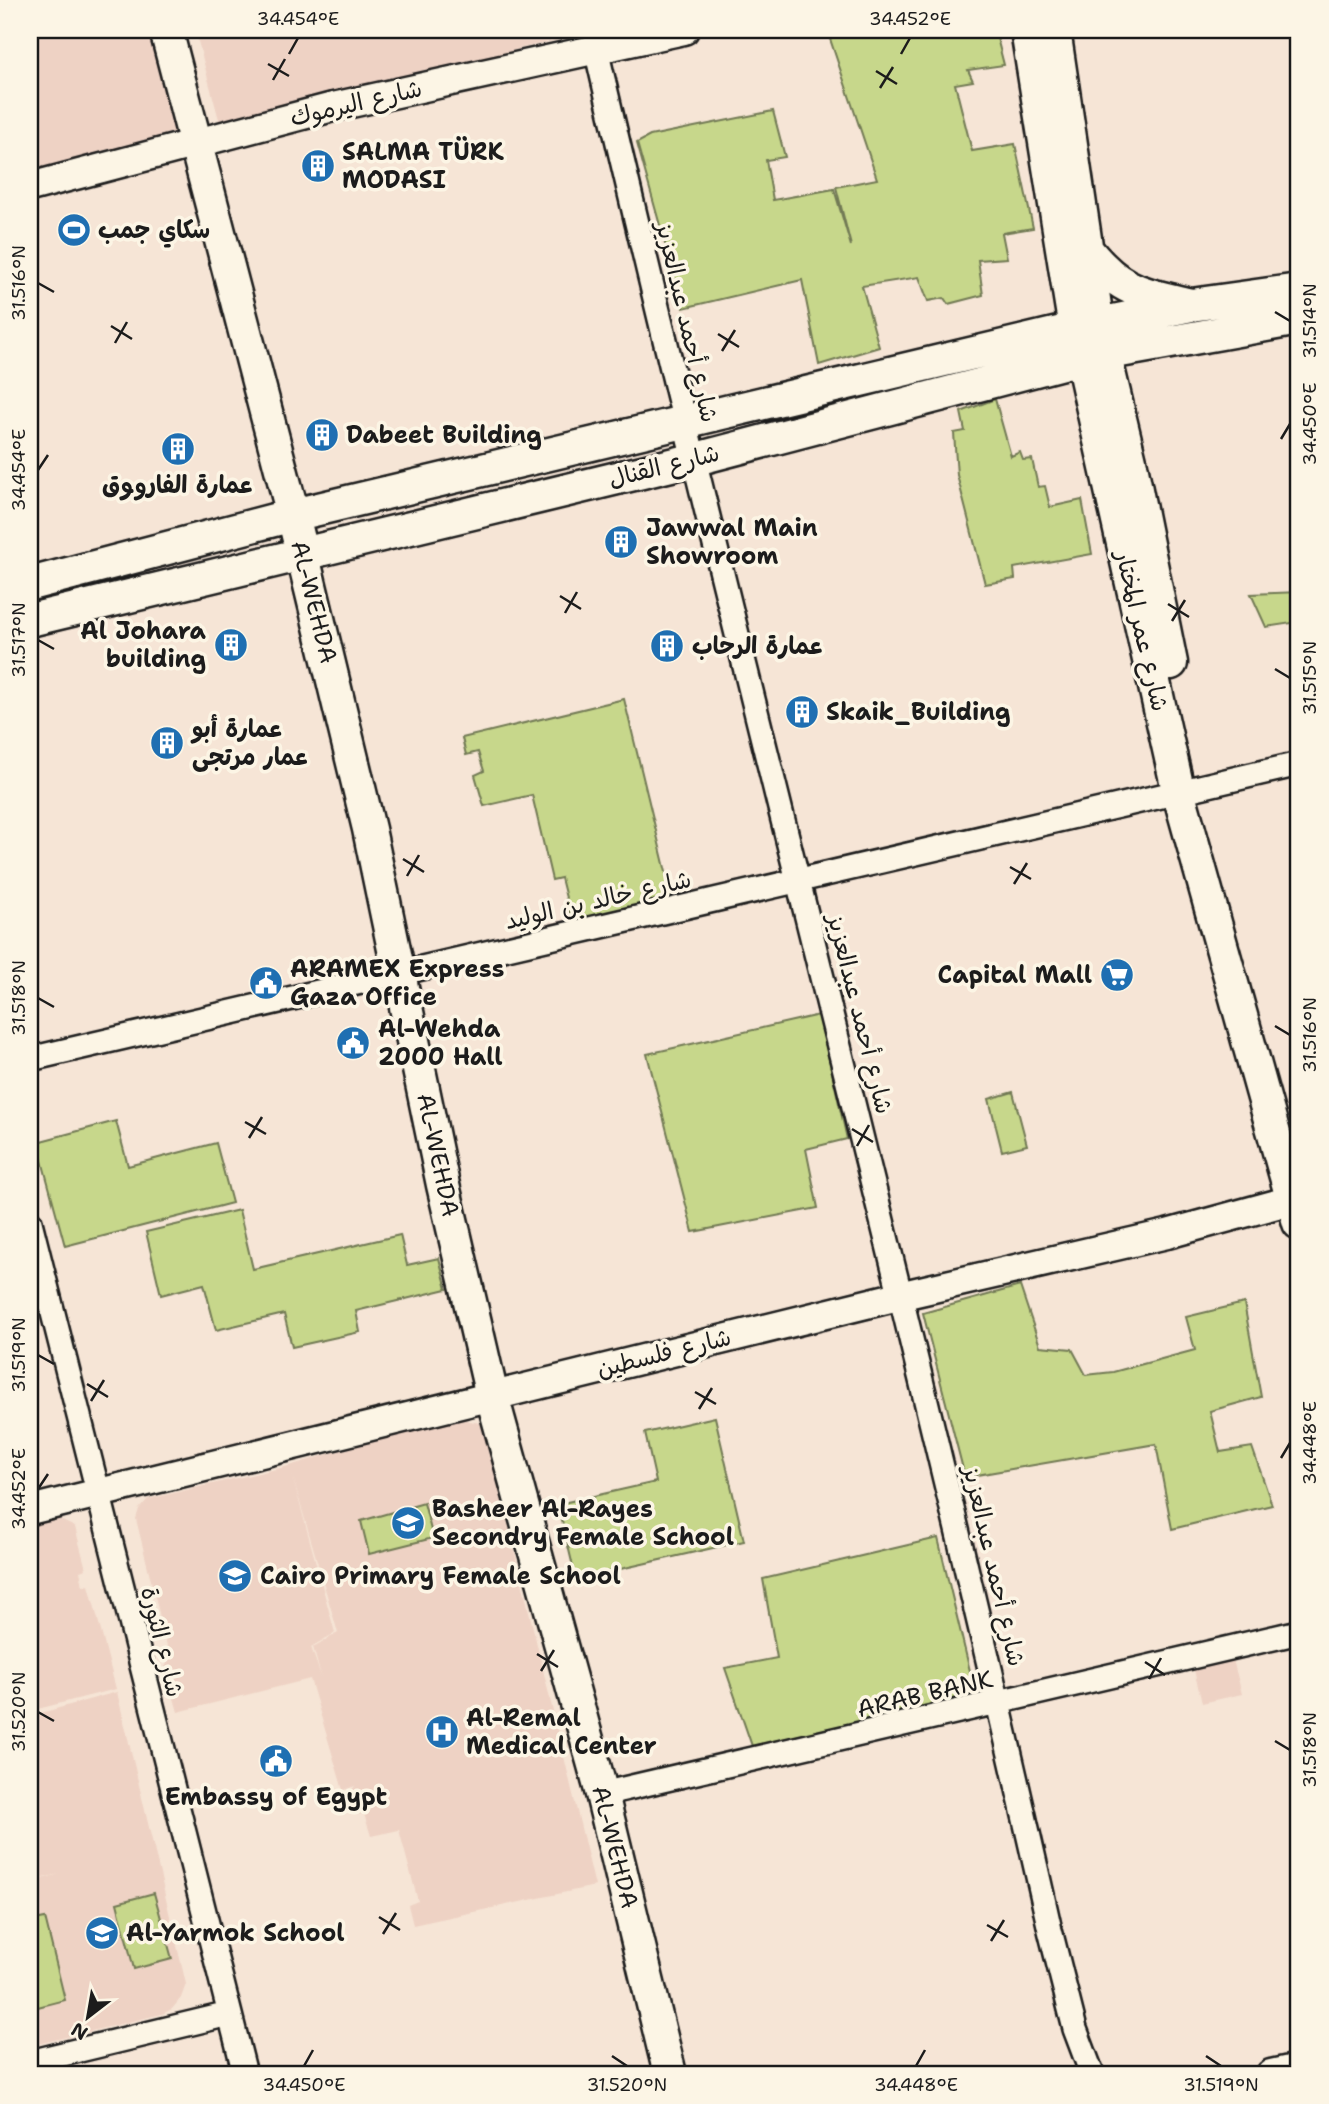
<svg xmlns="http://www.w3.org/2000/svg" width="1329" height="2104" font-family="'Shantell Sans','Playpen Sans Arabic',sans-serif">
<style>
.built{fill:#eed2c4;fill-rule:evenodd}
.green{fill:#c7d78b;stroke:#727a54;stroke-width:2}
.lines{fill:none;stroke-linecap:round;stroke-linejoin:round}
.minor-casing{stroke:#1c1c1c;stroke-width:28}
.tertiary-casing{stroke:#1c1c1c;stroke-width:33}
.secondary-casing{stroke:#1c1c1c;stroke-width:37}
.minor{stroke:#fcf5e5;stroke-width:23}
.tertiary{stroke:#fcf5e5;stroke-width:28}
.secondary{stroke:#fcf5e5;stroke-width:32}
.ticks{fill:none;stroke:#1c1c1c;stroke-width:2.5}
.labels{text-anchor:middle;stroke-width:7;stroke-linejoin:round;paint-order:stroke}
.street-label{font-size:24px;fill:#1c1c1c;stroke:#fcf5e5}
.poi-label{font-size:24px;font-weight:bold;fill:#1c1c1c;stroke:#fcf5e5;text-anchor:start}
.neatline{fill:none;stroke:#1c1c1c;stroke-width:2.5}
.ticks-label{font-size:18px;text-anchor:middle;fill:#1c1c1c}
</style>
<rect width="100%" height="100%" fill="#f6e5d6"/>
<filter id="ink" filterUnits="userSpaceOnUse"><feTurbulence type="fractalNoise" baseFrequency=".0143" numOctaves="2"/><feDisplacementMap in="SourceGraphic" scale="14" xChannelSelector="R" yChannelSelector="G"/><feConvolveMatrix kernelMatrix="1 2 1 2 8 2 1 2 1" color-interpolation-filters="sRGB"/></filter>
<g filter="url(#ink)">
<path class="built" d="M 30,30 L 151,30 L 180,138 L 30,175 Z
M 195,30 L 601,30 L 522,48 L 354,96 L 221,127 Z
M 451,1417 L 484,1424 L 595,1886 L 413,1925 L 408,1905 L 418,1901 L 399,1830 L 371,1836 L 364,1814 L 358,1814 L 352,1790 L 355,1786 L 343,1790 L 310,1679 L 178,1712 L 165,1667 L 170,1658 L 136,1519 L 139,1509 L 148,1499 L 289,1466 ZM 292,1475 L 338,1633 L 313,1647 L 321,1676 L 311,1647 L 335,1633 Z
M 56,1518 L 75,1527 L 86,1569 L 80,1571 L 83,1586 L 89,1585 L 116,1689 L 30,1711 L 30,1525 Z
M 1233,1660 L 1242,1694 L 1202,1703 L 1194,1670 Z
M 117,1692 L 186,1984 L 181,1998 L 172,2009 L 162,2014 L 30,2046 L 30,1882 L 60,1874 L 30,1881 L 30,1716 Z"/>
<path class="green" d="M 827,30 L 995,30 L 1004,65 L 968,70 L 973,81 L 955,84 L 972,151 L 1015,144 L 1033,228 L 1002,233 L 1007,258 L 978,260 L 983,295 L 948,304 L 944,298 L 928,301 L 919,277 L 862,286 L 879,347 L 819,365 L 802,280 L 683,308 L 637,143 L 650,136 L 773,111 L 785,157 L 766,160 L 773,200 L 834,189 L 851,246 L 836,187 L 877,179 Z
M 995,399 L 1011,456 L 1020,452 L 1023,460 L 1032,459 L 1038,487 L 1045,486 L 1050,507 L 1082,500 L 1092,554 L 1014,568 L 1015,579 L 985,584 L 957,475 L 954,433 L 965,431 L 961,412 Z
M 1299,592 L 1299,622 L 1266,627 L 1251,594 Z
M 624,699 L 672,897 L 572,922 L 561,878 L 552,880 L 532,795 L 484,806 L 475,775 L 484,771 L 478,752 L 466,755 L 462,738 Z
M 819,1015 L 847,1139 L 806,1149 L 818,1208 L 693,1232 L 647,1054 Z
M 1013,1092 L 1027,1145 L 1002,1151 L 989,1099 Z
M 116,1121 L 128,1166 L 216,1143 L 232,1203 L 65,1246 L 37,1142 Z
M 239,1210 L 253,1269 L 400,1235 L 407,1265 L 439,1258 L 447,1289 L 356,1311 L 360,1332 L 292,1347 L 284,1314 L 216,1330 L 204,1284 L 161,1295 L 146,1232 Z
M 1020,1286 L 1040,1346 L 1072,1349 L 1086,1375 L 1113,1372 L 1195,1350 L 1186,1317 L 1244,1303 L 1261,1397 L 1210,1411 L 1220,1452 L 1252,1447 L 1272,1505 L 1172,1529 L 1156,1444 L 965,1477 L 923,1313 Z
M 715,1417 L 744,1541 L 576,1579 L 558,1504 L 656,1482 L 645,1433 Z
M 424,1503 L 433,1538 L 369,1554 L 361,1521 Z
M 938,1538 L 976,1696 L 752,1746 L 725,1668 L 777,1658 L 763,1579 Z
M 154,1893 L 172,1959 L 134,1969 L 117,1903 Z
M 45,1918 L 65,2000 L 30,2009 L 30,1921 Z"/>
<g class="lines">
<g class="minor-casing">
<path id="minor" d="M 596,49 C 742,677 909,1301 1050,1930 L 1075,2029 L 1092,2074
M 30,1059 L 1299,764
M 30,1222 L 245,2074
M 602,1794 L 1299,1632
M 30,2062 L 229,2014"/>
</g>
<g class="tertiary-casing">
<path id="tertiary" d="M 30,187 L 333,107 L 684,30
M 30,1510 L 903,1295 L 1167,1234 L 1299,1198
M 1271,2074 L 1299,2068"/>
</g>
<g class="secondary-casing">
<path id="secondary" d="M 166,30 L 293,515 L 369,829 L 443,1185 L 492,1396 L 602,1794 L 670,2074
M 1027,30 L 1075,329 L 1179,794 L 1299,1223
M 1054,30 L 1098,326 L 1131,465 L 1171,663
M 1087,250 C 1120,291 1138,292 1187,304
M 30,584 L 293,515 L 1075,329 L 1191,305 L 1299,290
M 30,620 L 692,460 L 1081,358 L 1299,319"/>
</g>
<use href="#minor" class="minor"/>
<use href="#tertiary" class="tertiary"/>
<use href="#secondary" class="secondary"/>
</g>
</g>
<path class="ticks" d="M 289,54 L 298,38M 901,54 L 910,38M 268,64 L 289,76M 876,71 L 897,84M 273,80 L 285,59M 880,88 L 893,67M 38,283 L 54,292M 1275,312 L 1290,321M 111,326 L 132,339M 718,334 L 739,347M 115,343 L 127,322M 722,351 L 735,330M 1281,439 L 1290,424M 38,470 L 48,455M 560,596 L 581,609M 1168,604 L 1189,617M 565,613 L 577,592M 1172,621 L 1185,600M 38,640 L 54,649M 1275,669 L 1290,678M 403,859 L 424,872M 1010,867 L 1031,879M 407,876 L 419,855M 1014,884 L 1027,863M 38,998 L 54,1007M 1275,1026 L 1290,1035M 245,1122 L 266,1134M 852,1129 L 873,1142M 249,1138 L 262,1117M 857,1146 L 869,1125M 38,1355 L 54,1364M 87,1384 L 108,1397M 695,1392 L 716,1404M 91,1401 L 104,1380M 699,1409 L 712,1388M 1281,1458 L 1290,1443M 38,1489 L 48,1474M 537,1654 L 558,1667M 1145,1662 L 1165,1675M 541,1671 L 554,1650M 1149,1679 L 1161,1658M 38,1712 L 54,1721M 1275,1741 L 1290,1750M 379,1917 L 400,1930M 987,1925 L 1008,1937M 383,1934 L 396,1913M 991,1941 L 1004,1920M 612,2056 L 627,2066M 1206,2056 L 1221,2066M 304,2066 L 313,2050M 916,2066 L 925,2050"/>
<defs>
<g id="building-disc" transform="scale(1.75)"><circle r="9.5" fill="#1f6fb2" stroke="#fcf5e5"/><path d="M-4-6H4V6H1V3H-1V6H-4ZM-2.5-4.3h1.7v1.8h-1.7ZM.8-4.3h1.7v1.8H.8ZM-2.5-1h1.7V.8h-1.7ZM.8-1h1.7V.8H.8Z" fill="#fff"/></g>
<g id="stadium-disc" transform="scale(1.75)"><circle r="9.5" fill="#1f6fb2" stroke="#fcf5e5"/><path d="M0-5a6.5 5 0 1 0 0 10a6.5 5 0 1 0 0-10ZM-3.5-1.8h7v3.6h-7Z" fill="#fff"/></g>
<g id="supermarket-disc" transform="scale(1.75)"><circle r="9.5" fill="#1f6fb2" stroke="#fcf5e5"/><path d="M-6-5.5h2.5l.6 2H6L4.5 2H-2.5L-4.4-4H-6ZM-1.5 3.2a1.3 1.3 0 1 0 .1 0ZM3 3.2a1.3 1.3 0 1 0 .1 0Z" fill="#fff"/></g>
<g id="civic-disc" transform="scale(1.75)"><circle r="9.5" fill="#1f6fb2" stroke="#fcf5e5"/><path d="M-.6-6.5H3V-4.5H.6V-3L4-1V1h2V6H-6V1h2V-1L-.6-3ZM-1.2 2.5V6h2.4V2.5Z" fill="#fff"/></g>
<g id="school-disc" transform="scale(1.75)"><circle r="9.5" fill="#1f6fb2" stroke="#fcf5e5"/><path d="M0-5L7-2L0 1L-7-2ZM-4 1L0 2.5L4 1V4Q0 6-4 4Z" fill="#fff"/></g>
<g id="hospital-disc" transform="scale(1.75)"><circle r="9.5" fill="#1f6fb2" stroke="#fcf5e5"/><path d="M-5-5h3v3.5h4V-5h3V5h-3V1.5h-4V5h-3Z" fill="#fff"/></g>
</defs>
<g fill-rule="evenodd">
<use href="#building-disc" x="318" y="166"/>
<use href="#stadium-disc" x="74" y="230"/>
<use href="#building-disc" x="322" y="435"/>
<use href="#building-disc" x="178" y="449"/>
<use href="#building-disc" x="621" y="542"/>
<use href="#building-disc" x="231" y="645"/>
<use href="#building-disc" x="667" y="646"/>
<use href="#building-disc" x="802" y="712"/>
<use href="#building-disc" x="167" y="743"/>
<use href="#supermarket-disc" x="1117" y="975"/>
<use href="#civic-disc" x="266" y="983"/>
<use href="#civic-disc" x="353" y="1043"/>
<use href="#school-disc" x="408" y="1523"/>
<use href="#school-disc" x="235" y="1576"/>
<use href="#hospital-disc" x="442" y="1732"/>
<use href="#civic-disc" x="276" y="1761"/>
<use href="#school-disc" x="102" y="1933"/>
</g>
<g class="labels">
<g class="street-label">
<text transform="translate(356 103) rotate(-13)" y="8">شارع اليرموك</text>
<text transform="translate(687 322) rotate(77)" y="8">شارع أحمد عبدالعزيز</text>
<text transform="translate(664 466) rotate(-14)" y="8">شارع القنال</text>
<text transform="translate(314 602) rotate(76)" y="8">AL-WEHDA</text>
<text transform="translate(1142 631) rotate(77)" y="8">شارع عمر المختار</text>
<text transform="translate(598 900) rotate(-13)" y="8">شارع خالد بن الوليد</text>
<text transform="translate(860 1014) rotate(76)" y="8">شارع أحمد عبدالعزيز</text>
<text transform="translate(438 1155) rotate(78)" y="8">AL-WEHDA</text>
<text transform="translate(664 1353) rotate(-14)" y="8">شارع فلسطين</text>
<text transform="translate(994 1566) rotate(77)" y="8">شارع أحمد عبدالعزيز</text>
<text transform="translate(162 1642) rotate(76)" y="8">شارع الثورة</text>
<text transform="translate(925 1694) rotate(-13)" y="8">ARAB BANK</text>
<text transform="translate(615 1847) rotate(76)" y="8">AL-WEHDA</text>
</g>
<g class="poi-label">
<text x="342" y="160">SALMA TÜRK<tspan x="342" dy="28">MODASI</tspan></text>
<text x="98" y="238">سكاي جمب</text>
<text x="346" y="443">Dabeet Building</text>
<text x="178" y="493" text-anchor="middle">عمارة الفارووق</text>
<text x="646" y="536">Jawwal Main<tspan x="646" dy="28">Showroom</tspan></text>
<text x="206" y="639" text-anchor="end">Al Johara<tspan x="206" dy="28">building</tspan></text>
<text x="692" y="654">عمارة الرحاب</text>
<text x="826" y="720">Skaik_Building</text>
<text x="192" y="737">عمارة أبو<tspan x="192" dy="28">عمار مرتجى</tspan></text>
<text x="290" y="977">ARAMEX Express<tspan x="290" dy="28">Gaza Office</tspan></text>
<text x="1092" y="983" text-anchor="end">Capital Mall</text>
<text x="378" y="1037">Al-Wehda<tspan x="378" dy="28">2000 Hall</tspan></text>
<text x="432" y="1517">Basheer Al-Rayes<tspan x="432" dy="28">Secondry Female School</tspan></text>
<text x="260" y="1584">Cairo Primary Female School</text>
<text x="466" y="1726">Al-Remal<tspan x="466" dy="28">Medical Center</tspan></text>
<text x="276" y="1805" text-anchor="middle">Embassy of Egypt</text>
<text x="126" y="1941">Al-Yarmok School</text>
</g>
</g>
<rect width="1329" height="2104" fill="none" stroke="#fcf5e5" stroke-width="77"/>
<g transform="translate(88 2017) rotate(211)" stroke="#fcf5e5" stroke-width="5" paint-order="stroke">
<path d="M0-5L12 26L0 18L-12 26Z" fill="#1c1c1c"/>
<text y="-10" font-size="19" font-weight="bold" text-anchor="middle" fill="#1c1c1c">N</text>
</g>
<rect x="38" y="38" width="1252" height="2028" class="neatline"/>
<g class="ticks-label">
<text x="298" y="25">34.454°E</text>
<text x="910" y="25">34.452°E</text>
<text transform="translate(19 283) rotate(-90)" y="6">31.516°N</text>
<text transform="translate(1310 321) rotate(-90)" y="6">31.514°N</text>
<text transform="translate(1310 424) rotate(-90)" y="6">34.450°E</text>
<text transform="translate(19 470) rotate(-90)" y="6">34.454°E</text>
<text transform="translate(19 640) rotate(-90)" y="6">31.517°N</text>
<text transform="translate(1310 678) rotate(-90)" y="6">31.515°N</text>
<text transform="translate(19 998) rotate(-90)" y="6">31.518°N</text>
<text transform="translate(1310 1035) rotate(-90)" y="6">31.516°N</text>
<text transform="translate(19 1355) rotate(-90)" y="6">31.519°N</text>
<text transform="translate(1310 1443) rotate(-90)" y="6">34.448°E</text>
<text transform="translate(19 1489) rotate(-90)" y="6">34.452°E</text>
<text transform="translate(19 1712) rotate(-90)" y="6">31.520°N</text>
<text transform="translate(1310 1750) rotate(-90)" y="6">31.518°N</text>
<text x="304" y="2091">34.450°E</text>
<text x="627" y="2091">31.520°N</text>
<text x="916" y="2091">34.448°E</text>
<text x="1221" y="2091">31.519°N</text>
</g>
</svg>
